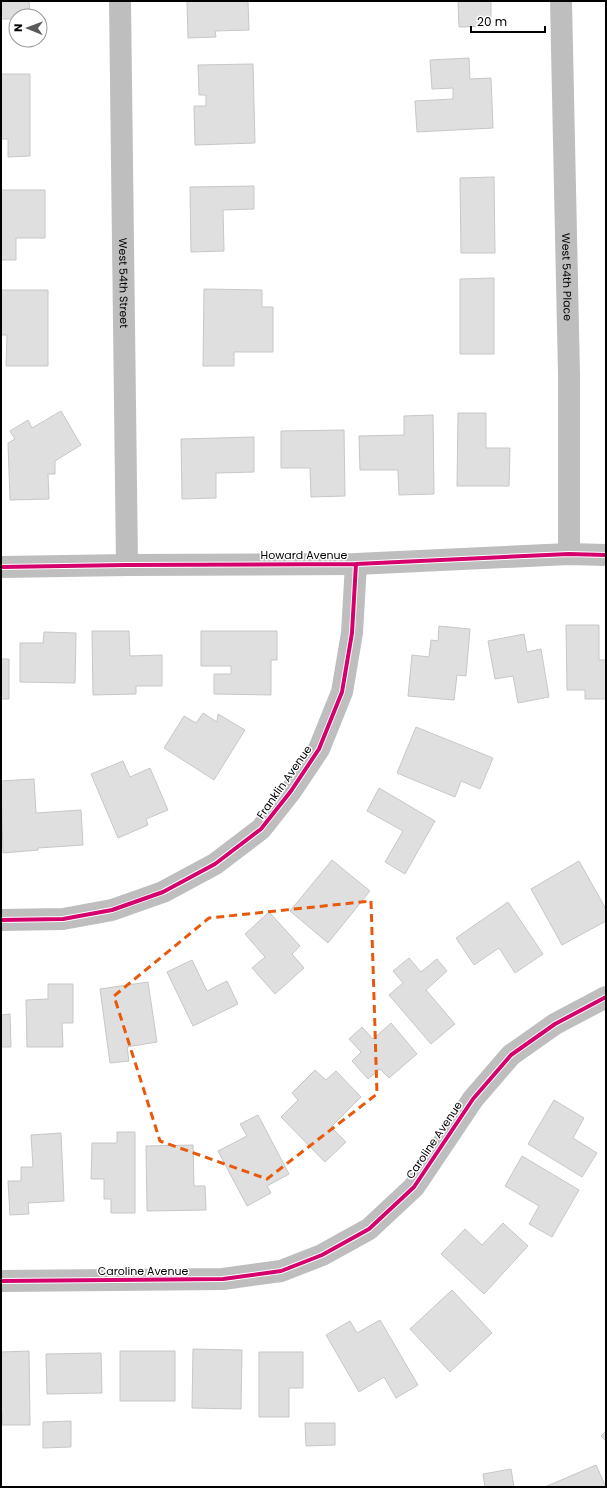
<svg xmlns="http://www.w3.org/2000/svg" width="607" height="1488" font-family="Poppins,sans-serif">
<style>
.building{fill:#dfdfdf;stroke:#c7c7c7}
.lines{fill:none;stroke-linecap:round;stroke-linejoin:round}
.street{stroke:#bebebe;stroke-width:22}
.cycleway-casing{stroke:#fff;stroke-width:6}
.cycleway{stroke:#d6006c;stroke-width:4}
.marked{fill:none;stroke:#e8590c;stroke-width:3;stroke-dasharray:8 5;stroke-linejoin:round}
.labels{text-anchor:middle;stroke-width:3;stroke-linejoin:round;paint-order:stroke}
.street-label{font-size:11px;fill:#000;stroke:#fff}
</style>
<rect width="100%" height="100%" fill="#fff"/>
<path class="building" d="M 1,1 L 29,1 L 30,16 L 16,16 L 16,19 L 1,19 Z
M 187,1 L 248,1 L 249,30 L 215,31 L 216,37 L 188,38 Z
M 458,1 L 491,1 L 491,26 L 459,27 Z
M 469,58 L 470,79 L 491,78 L 493,128 L 417,132 L 415,101 L 453,99 L 453,88 L 432,89 L 430,60 Z
M 253,64 L 255,143 L 195,145 L 194,106 L 206,106 L 206,95 L 199,95 L 198,65 Z
M 1,74 L 30,74 L 30,156 L 8,157 L 8,139 L 1,139 Z
M 494,177 L 495,253 L 461,253 L 460,178 Z
M 254,186 L 254,209 L 223,210 L 224,251 L 191,252 L 190,187 Z
M 1,190 L 45,190 L 45,238 L 16,238 L 16,260 L 1,260 Z
M 494,278 L 494,354 L 460,354 L 460,279 Z
M 204,289 L 262,290 L 262,307 L 273,307 L 273,352 L 234,352 L 234,366 L 203,366 Z
M 1,290 L 48,290 L 48,366 L 6,366 L 7,335 L 1,335 Z
M 61,411 L 81,445 L 55,461 L 55,474 L 48,474 L 49,499 L 10,500 L 8,443 L 15,439 L 10,431 L 28,420 L 32,428 Z
M 458,413 L 486,413 L 486,448 L 510,448 L 509,486 L 457,486 Z
M 433,415 L 434,494 L 399,495 L 398,470 L 360,470 L 359,436 L 404,435 L 404,416 Z
M 344,430 L 345,496 L 311,497 L 310,468 L 281,468 L 281,431 Z
M 254,437 L 254,472 L 216,473 L 216,498 L 182,499 L 181,439 Z
M 566,625 L 599,625 L 599,660 L 606,660 L 606,699 L 585,699 L 585,690 L 567,690 Z
M 439,626 L 470,629 L 466,676 L 457,675 L 454,700 L 408,696 L 412,655 L 429,657 L 431,640 L 438,641 Z
M 92,631 L 129,631 L 130,656 L 162,655 L 162,686 L 136,686 L 136,694 L 93,695 Z
M 201,631 L 277,631 L 277,660 L 271,660 L 271,695 L 214,694 L 214,674 L 231,674 L 231,666 L 201,666 Z
M 44,632 L 76,633 L 75,683 L 20,682 L 20,643 L 43,643 Z
M 524,634 L 527,652 L 541,649 L 549,697 L 518,703 L 513,676 L 495,679 L 488,641 Z
M 1,659 L 9,659 L 9,699 L 1,699 Z
M 203,713 L 217,722 L 218,714 L 245,730 L 214,780 L 164,748 L 184,716 L 196,723 Z
M 416,727 L 493,758 L 480,789 L 461,781 L 455,797 L 397,773 Z
M 123,761 L 130,777 L 150,768 L 168,810 L 146,819 L 148,825 L 118,838 L 91,774 Z
M 34,779 L 36,813 L 81,810 L 83,845 L 38,848 L 38,850 L 3,853 L 1,781 Z
M 379,788 L 435,821 L 405,874 L 385,862 L 403,831 L 367,811 Z
M 332,860 L 370,891 L 328,943 L 290,911 Z
M 579,861 L 606,909 L 606,921 L 562,945 L 531,889 Z
M 508,902 L 543,954 L 515,973 L 499,948 L 474,965 L 456,938 Z
M 269,912 L 300,946 L 292,954 L 304,968 L 275,994 L 252,968 L 265,957 L 245,934 Z
M 409,958 L 421,972 L 437,959 L 447,971 L 426,990 L 455,1024 L 431,1044 L 389,995 L 403,983 L 393,971 Z
M 192,960 L 207,991 L 227,981 L 238,1004 L 193,1026 L 167,972 Z
M 148,982 L 157,1042 L 127,1047 L 129,1061 L 110,1063 L 100,989 Z
M 48,984 L 73,984 L 73,1023 L 62,1023 L 63,1047 L 27,1047 L 26,1000 L 48,999 Z
M 10,1014 L 11,1047 L 1,1047 L 1,1015 Z
M 391,1023 L 417,1054 L 389,1078 L 380,1069 L 368,1079 L 352,1061 L 361,1052 L 349,1039 L 362,1027 L 373,1039 Z
M 315,1070 L 326,1080 L 336,1071 L 361,1097 L 331,1127 L 346,1142 L 325,1162 L 281,1117 L 298,1100 L 292,1093 Z
M 554,1100 L 584,1118 L 573,1138 L 597,1153 L 582,1177 L 528,1144 Z
M 258,1115 L 289,1174 L 267,1186 L 271,1193 L 247,1206 L 218,1151 L 247,1136 L 240,1124 Z
M 117,1132 L 135,1132 L 135,1213 L 111,1213 L 111,1199 L 104,1199 L 104,1179 L 91,1179 L 92,1143 L 117,1143 Z
M 61,1133 L 64,1201 L 28,1203 L 29,1214 L 10,1215 L 8,1181 L 21,1181 L 21,1167 L 33,1167 L 31,1135 Z
M 193,1145 L 194,1186 L 205,1186 L 206,1210 L 147,1211 L 146,1146 Z
M 522,1156 L 579,1190 L 552,1237 L 529,1224 L 539,1206 L 505,1186 Z
M 503,1223 L 528,1246 L 484,1294 L 441,1254 L 465,1229 L 482,1245 Z
M 452,1290 L 492,1333 L 450,1372 L 410,1329 Z
M 380,1320 L 418,1385 L 396,1398 L 384,1377 L 359,1392 L 326,1335 L 350,1321 L 357,1333 Z
M 193,1349 L 242,1350 L 241,1409 L 192,1408 Z
M 29,1351 L 30,1425 L 2,1425 L 2,1412 L 1,1412 L 1,1352 Z
M 120,1351 L 175,1351 L 175,1401 L 120,1401 Z
M 259,1352 L 303,1352 L 303,1388 L 289,1388 L 289,1417 L 259,1417 Z
M 101,1353 L 102,1393 L 47,1394 L 46,1354 Z
M 71,1421 L 71,1447 L 43,1448 L 43,1422 Z
M 305,1423 L 335,1423 L 335,1445 L 306,1446 Z
M 606,1431 L 606,1441 L 601,1436 Z
M 596,1465 L 606,1487 L 545,1487 Z
M 511,1469 L 514,1487 L 485,1487 L 483,1474 Z"/>
<g class="lines">
<g class="street">
<path id="s1" d="M 120,1 L 127,565"/>
<path id="s2" d="M 561,1 L 569,375 L 569,554"/>
<path d="M 1,567 L 127,565 L 356,564 L 569,554 L 606,555"/>
<path d="M 1,920 L 63,919 L 112,910 L 163,892 L 215,864 L 261,829 L 291,791 L 319,749 L 342,692 L 352,633 L 356,564"/>
<path d="M 1,1281 L 223,1279 L 281,1271 L 322,1255 L 369,1229 L 414,1187 L 473,1099 L 511,1055 L 555,1024 L 606,997"/>
</g>
<g class="cycleway-casing">
<path id="cycleway" d="M 1,567 L 127,565 L 356,564 L 569,554 L 606,555
M 1,920 L 63,919 L 112,910 L 163,892 L 215,864 L 261,829 L 291,791 L 319,749 L 342,692 L 352,633 L 356,564
M 1,1281 L 223,1279 L 281,1271 L 322,1255 L 369,1229 L 414,1187 L 473,1099 L 511,1055 L 555,1024 L 606,997"/>
</g>
<use href="#cycleway" class="cycleway"/>
</g>
<path class="marked" d="M 371,901 L 377,1094 L 267,1179 L 160,1141 L 114,996 L 209,918 Z"/>
<g class="labels">
<g class="street-label">
<text dy="4" stroke="none"><textPath href="#s2" startOffset="276">West 54th Place</textPath></text>
<text dy="4" stroke="none"><textPath href="#s1" startOffset="282">West 54th Street</textPath></text>
<text x="304" y="559">Howard Avenue</text>
<text transform="translate(284 782) rotate(-55)" y="4">Franklin Avenue</text>
<text transform="translate(434 1140) rotate(-56)" y="4">Caroline Avenue</text>
<text x="143" y="1275">Caroline Avenue</text>
</g>
</g>
<rect width="607" height="1488" fill="none" stroke="#000000" stroke-width="4"/>
<g transform="translate(28 28) rotate(271)"><circle r="19" fill="#ffffff" stroke="#999999"/>
<path d="M0-3L7 15L0 10L-7 15Z" fill="#595959"/>
<text y="-6" font-size="11" font-weight="bold" text-anchor="middle" fill="#000000">N</text>
</g>
<path d="M471 26v6h74v-6" fill="none" stroke="#000000" stroke-width="2"/>
<text x="477" y="26" font-size="12" fill="#000000" stroke="#ffffff" stroke-width="3" paint-order="stroke">20 m</text>
</svg>
